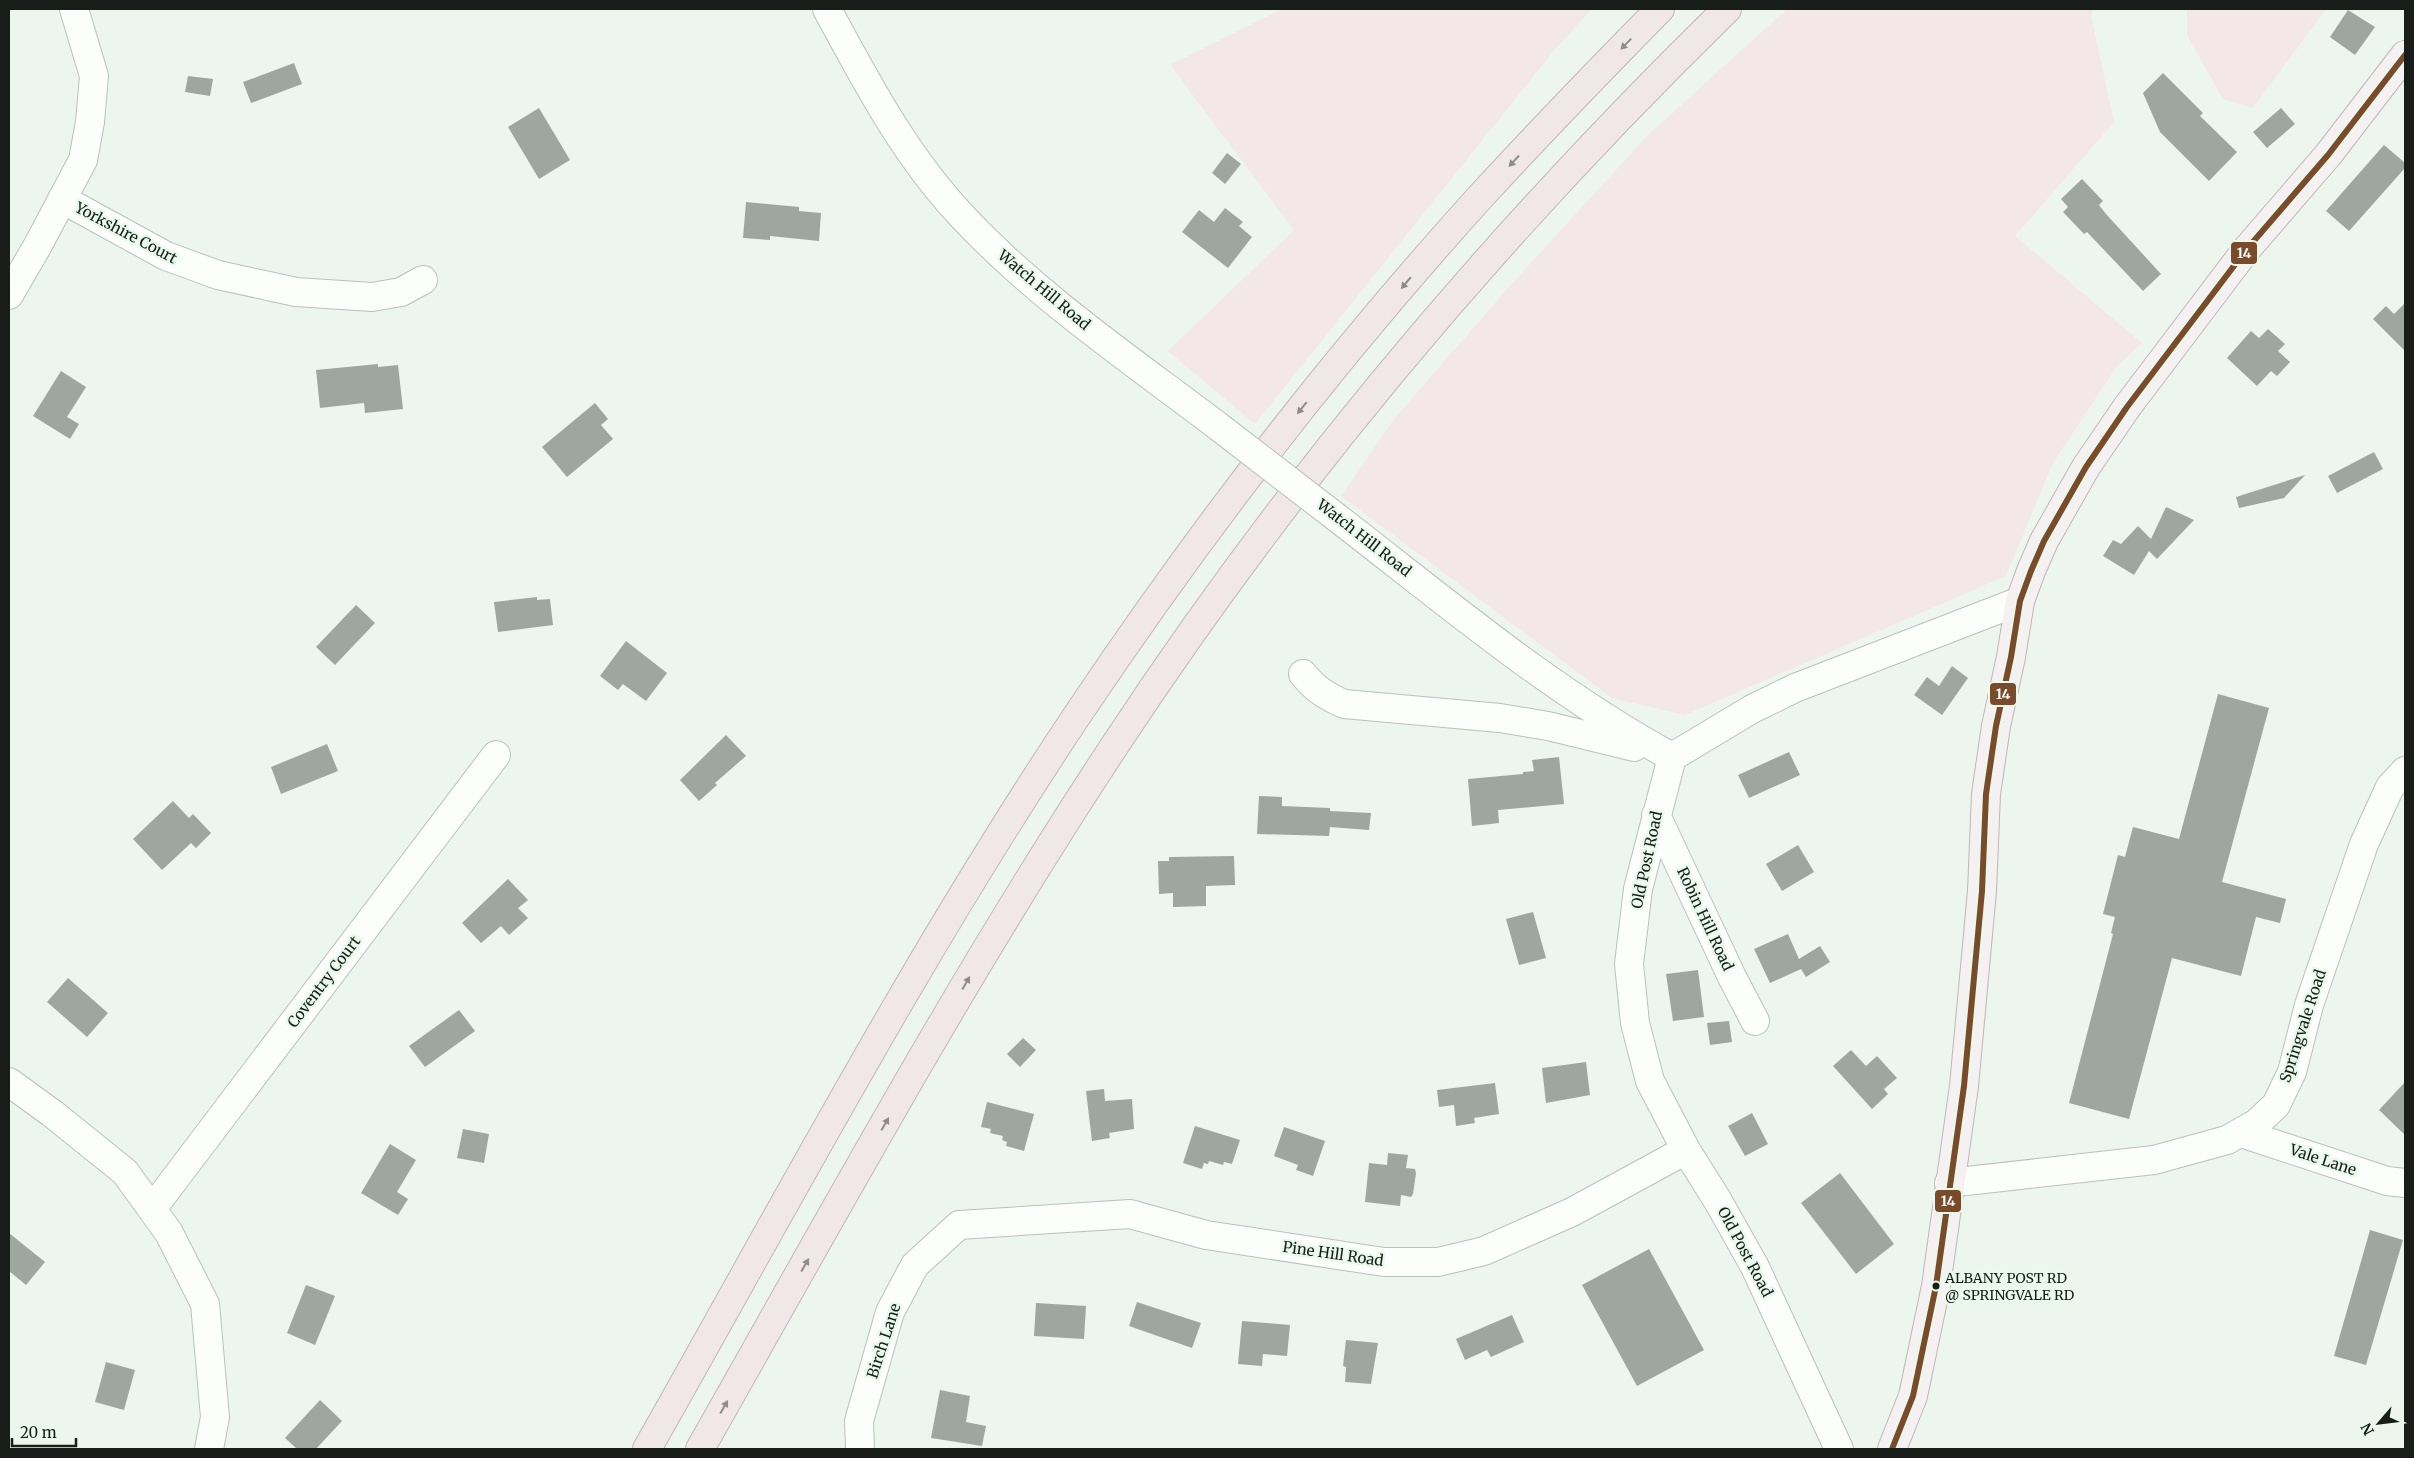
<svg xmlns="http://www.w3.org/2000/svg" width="2414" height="1458" font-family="Merriweather,serif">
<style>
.green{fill:#f4e7e7}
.building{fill:#9ea6a0}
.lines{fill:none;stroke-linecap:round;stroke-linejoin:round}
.minor-casing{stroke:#b9c1bb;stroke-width:30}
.major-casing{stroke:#beb7b6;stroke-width:30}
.highway-casing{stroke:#beb7b6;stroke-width:30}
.minor{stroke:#fcfefc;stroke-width:28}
.major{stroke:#f5f0f1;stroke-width:28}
.highway{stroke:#f1e7e9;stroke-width:28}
.minor-bridge-casing{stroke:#b9c1bb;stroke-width:30;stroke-linecap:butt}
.minor-bridge{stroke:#fcfefc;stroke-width:28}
.bus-1-casing{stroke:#e9f9ec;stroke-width:10}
.bus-1{stroke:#7a4b2a;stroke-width:6}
.oneway{fill:#8f8c8b}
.bus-dot{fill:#181d19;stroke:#e9f9ec;stroke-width:2}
.labels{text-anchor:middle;stroke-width:5;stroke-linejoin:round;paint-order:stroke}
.bus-label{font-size:14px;fill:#181d19;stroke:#e9f9ec;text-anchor:start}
.street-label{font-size:15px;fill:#181d19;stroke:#e9f9ec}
.line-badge{stroke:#e9f9ec;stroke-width:2}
.badge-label{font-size:14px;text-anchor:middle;font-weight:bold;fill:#fff}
</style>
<rect width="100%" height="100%" fill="#ecf6ee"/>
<path class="green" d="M 1282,9 L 1592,9 L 1556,48 L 1255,424 L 1168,351 L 1294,230 L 1170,65 Z
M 1787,9 L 2092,9 L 2091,15 L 2114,122 L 2015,236 L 2142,343 L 2117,366 L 2053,463 L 2006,576 L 1685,715 L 1612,698 L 1341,496 L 1395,418 L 1509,287 L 1647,136 Z
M 2187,9 L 2326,9 L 2253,108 L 2223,99 L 2187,35 Z"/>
<path class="building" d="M 2348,10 L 2375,27 L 2355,55 L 2330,37 Z
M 294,63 L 302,84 L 251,103 L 243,82 Z
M 2163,73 L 2203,113 L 2200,116 L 2237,152 L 2209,181 L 2160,132 L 2143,93 Z
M 188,76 L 213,79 L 210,96 L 185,92 Z
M 539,108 L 570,160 L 539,179 L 508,127 Z
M 2281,108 L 2295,124 L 2267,148 L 2253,132 Z
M 2384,145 L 2405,163 L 2405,168 L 2349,231 L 2326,211 Z
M 1227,153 L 1241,164 L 1225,184 L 1212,173 Z
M 2082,179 L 2103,201 L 2099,205 L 2106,214 L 2161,274 L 2143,291 L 2087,232 L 2084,234 L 2063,212 L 2068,207 L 2061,199 Z
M 746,202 L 799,207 L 799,211 L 821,213 L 819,241 L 770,236 L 770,240 L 743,238 Z
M 1225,208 L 1243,222 L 1239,226 L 1252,237 L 1228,268 L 1182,232 L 1199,210 L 1214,222 Z
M 2405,303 L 2405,351 L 2373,319 L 2386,306 L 2394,314 Z
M 2268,329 L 2285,344 L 2278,351 L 2290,362 L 2277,376 L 2271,371 L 2257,386 L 2227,358 L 2251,331 L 2259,338 Z
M 378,364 L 378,367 L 398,365 L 403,409 L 365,413 L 364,403 L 320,408 L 316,370 Z
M 61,371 L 86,387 L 67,417 L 79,424 L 70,439 L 33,416 Z
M 595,403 L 608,419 L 601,425 L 613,439 L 567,477 L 542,447 Z
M 2374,452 L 2383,469 L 2337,493 L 2328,476 Z
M 2305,475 L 2284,498 L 2239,508 L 2236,497 Z
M 2166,507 L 2194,520 L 2157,559 L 2149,551 L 2134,575 L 2103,556 L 2113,540 L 2121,544 L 2138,526 L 2151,539 Z
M 537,597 L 537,600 L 550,599 L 553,625 L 498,632 L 494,602 Z
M 356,605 L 375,623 L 335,665 L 316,647 Z
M 626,641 L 667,673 L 646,701 L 623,684 L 618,690 L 600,676 Z
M 1952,666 L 1968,678 L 1942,715 L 1914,695 L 1927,677 L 1939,686 Z
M 2218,694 L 2269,708 L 2222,882 L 2286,899 L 2280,923 L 2256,917 L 2241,976 L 2172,958 L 2129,1119 L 2069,1103 L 2113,934 L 2111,933 L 2115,917 L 2103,914 L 2118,855 L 2125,857 L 2133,827 L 2179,839 Z
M 726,735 L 746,756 L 715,783 L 717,785 L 699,801 L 680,780 Z
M 327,744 L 338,771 L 281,794 L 271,767 Z
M 1789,752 L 1800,775 L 1749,798 L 1738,775 Z
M 1559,757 L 1564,804 L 1498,810 L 1499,823 L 1472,826 L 1468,779 L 1523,774 L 1523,772 L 1534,771 L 1532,760 Z
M 1259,796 L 1282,797 L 1282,806 L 1330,808 L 1330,811 L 1371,813 L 1369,830 L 1330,827 L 1329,836 L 1257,834 Z
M 173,801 L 189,818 L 193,814 L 211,833 L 196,848 L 191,843 L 162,870 L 133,839 Z
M 1798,845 L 1814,872 L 1782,891 L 1766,864 Z
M 1234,856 L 1235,885 L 1206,886 L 1206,906 L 1173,907 L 1173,893 L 1159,894 L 1158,861 L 1169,861 L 1169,857 Z
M 508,879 L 528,900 L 518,908 L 528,918 L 509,935 L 501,926 L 481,943 L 462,923 Z
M 1533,912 L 1546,958 L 1519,965 L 1506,919 Z
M 1788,934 L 1799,959 L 1820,946 L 1830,962 L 1806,977 L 1801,969 L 1770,983 L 1754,949 Z
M 1698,970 L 1704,1017 L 1673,1021 L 1666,974 Z
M 68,978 L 108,1013 L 87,1037 L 47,1002 Z
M 459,1010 L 475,1031 L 425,1067 L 409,1046 Z
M 1729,1021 L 1732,1042 L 1710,1045 L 1707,1023 Z
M 1023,1038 L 1036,1050 L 1020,1067 L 1007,1054 Z
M 1851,1050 L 1866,1066 L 1877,1056 L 1897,1078 L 1884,1089 L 1888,1094 L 1872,1109 L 1833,1066 Z
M 1586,1062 L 1590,1095 L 1546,1103 L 1542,1068 Z
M 2405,1082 L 2405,1135 L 2379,1110 Z
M 1495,1083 L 1499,1114 L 1474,1118 L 1475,1123 L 1456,1126 L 1454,1105 L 1439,1107 L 1437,1090 Z
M 1104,1089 L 1105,1101 L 1132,1099 L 1134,1129 L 1109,1133 L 1110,1138 L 1092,1141 L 1086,1091 Z
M 987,1102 L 1034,1114 L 1024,1151 L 1006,1146 L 1007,1142 L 1002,1140 L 1003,1136 L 990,1133 L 991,1129 L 981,1127 Z
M 1752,1113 L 1768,1144 L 1745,1156 L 1728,1126 Z
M 1195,1126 L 1240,1140 L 1232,1164 L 1224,1162 L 1223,1165 L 1209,1161 L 1208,1164 L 1204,1163 L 1202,1169 L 1183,1163 Z
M 1284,1127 L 1325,1141 L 1313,1176 L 1296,1170 L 1298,1165 L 1274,1156 Z
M 463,1129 L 489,1134 L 484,1163 L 457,1158 Z
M 390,1144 L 416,1160 L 397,1192 L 408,1199 L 398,1215 L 361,1193 Z
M 1388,1153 L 1408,1155 L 1406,1168 L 1415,1169 L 1416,1173 L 1413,1194 L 1411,1197 L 1401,1195 L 1400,1206 L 1365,1202 L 1369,1163 L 1387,1165 Z
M 1840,1173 L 1894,1244 L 1856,1274 L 1801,1203 Z
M 2370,1230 L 2403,1240 L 2366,1365 L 2334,1356 Z
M 9,1233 L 45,1262 L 26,1285 L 9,1271 Z
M 1649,1249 L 1704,1350 L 1637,1386 L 1582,1285 Z
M 306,1285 L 335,1296 L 315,1345 L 287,1333 Z
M 1137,1302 L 1201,1323 L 1192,1348 L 1129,1326 Z
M 1036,1303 L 1086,1306 L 1084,1339 L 1034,1336 Z
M 1512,1315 L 1524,1342 L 1491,1357 L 1487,1350 L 1465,1360 L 1456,1339 Z
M 1242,1321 L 1290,1325 L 1287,1356 L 1263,1354 L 1262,1366 L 1238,1364 Z
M 1346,1340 L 1378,1343 L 1371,1384 L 1345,1382 L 1346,1367 L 1343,1366 Z
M 106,1362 L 135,1370 L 124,1410 L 95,1402 Z
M 940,1390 L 970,1396 L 966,1422 L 986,1426 L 982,1446 L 931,1438 Z
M 320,1400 L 342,1421 L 316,1449 L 297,1449 L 285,1438 Z"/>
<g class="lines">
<g class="minor-casing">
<path id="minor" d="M 827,9 C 866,81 904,154 960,214 C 1036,296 1131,360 1219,427
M 62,199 L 166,256 L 218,275 L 296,292 L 372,297 L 401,292 L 423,280
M 9,295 L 38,245 L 83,160 L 90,122 L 94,76 L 74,9
M 1336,517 C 1445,601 1551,691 1672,757
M 1303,674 C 1315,689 1326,696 1344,704 L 1500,718 L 1548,726 L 1634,747
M 1656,815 L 1732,977 L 1755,1021
M 9,1082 L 53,1114 L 125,1172 L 169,1233 L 205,1304 L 215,1417 L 209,1449
M 2241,1133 L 2387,1181 L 2405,1183
M 1949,1183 L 2154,1160 L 2227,1140 L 2257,1123 L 2276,1105 L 2292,1072 L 2309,1005 L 2364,844 L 2390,787 L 2405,771
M 152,1209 L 496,755
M 860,1449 L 859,1421 L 890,1312 L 915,1265 L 959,1225 L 1130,1214 L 1206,1235 L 1384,1262 L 1438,1262 L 1484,1251 L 1572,1212 L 1686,1150
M 1839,1449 L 1755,1267 L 1718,1201 L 1686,1150 L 1650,1081 L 1635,1023 L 1629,964 L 1638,889 L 1672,757 L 1752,709 L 1795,688 L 2020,601"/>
</g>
<g class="major-casing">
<path id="major" d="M 1892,1449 L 1913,1396 L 1936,1286 L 1964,1086 L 1982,891 L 1986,794 L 1996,726 L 2011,657 L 2020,601 L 2031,571 L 2044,541 L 2086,467 L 2127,407 L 2246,250 L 2328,155 L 2405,55"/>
</g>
<g class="highway-casing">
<path id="highway" d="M 647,1449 C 787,1202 920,950 1078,714 C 1200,532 1335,357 1482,195 C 1540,132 1600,70 1660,9
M 700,1449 C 835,1211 966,970 1117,742 C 1292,476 1500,231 1727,9"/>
</g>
<use href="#minor" class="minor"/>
<use href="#major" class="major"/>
<use href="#highway" class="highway"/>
<g class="minor-bridge-casing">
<path id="minor-bridge" d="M 1219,427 L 1336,517"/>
</g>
<use href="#minor-bridge" class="minor-bridge"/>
<g class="bus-1-casing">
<path id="bus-1" d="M 1892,1449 L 1913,1396 L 1936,1286 L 1964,1086 L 1982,891 L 1986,794 L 1996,726 L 2011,657 L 2020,601 L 2031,571 L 2044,541 L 2086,467 L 2127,407 L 2246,250 L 2328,155 L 2405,55"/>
</g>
<use href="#bus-1" class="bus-1"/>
</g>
<defs><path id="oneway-solid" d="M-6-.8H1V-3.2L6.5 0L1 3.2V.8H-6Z" transform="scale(1.25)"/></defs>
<g class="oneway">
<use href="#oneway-solid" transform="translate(1626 44) rotate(134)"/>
<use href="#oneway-solid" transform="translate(1514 161) rotate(133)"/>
<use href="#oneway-solid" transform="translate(1406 283) rotate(130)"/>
<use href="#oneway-solid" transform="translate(1302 408) rotate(129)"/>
<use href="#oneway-solid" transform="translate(966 983) rotate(-60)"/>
<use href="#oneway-solid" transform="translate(885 1124) rotate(-60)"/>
<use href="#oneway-solid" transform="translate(805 1265) rotate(-60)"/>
<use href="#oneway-solid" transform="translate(724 1407) rotate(-60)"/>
</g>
<circle class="bus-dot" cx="1936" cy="1286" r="4.5"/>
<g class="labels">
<g class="bus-label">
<text x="1945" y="1283">ALBANY POST RD<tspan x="1945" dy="17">@ SPRINGVALE RD</tspan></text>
</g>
<g class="street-label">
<text transform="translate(126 233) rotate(28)" y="5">Yorkshire Court</text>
<text transform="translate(1044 290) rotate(40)" y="5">Watch Hill Road</text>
<text transform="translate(1364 538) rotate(38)" y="5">Watch Hill Road</text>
<text transform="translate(1647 860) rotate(-78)" y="5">Old Post Road</text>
<text transform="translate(1705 919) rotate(65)" y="5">Robin Hill Road</text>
<text transform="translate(324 982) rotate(-53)" y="5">Coventry Court</text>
<text transform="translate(2303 1026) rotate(-72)" y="5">Springvale Road</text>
<text transform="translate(2323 1160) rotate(18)" y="5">Vale Lane</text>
<text transform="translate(1745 1252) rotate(62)" y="5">Old Post Road</text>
<text transform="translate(1333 1254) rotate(8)" y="5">Pine Hill Road</text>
<text transform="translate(884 1341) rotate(-72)" y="5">Birch Lane</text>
</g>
</g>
<g class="line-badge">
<rect x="2230" y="241" width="28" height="24" rx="5" fill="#7a4b2a"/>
<rect x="1989" y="682" width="28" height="24" rx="5" fill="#7a4b2a"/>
<rect x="1934" y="1189" width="28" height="24" rx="5" fill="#7a4b2a"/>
</g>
<g class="badge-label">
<text x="2244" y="258">14</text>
<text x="2003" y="699">14</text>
<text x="1948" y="1206">14</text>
</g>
<rect width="2414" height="1458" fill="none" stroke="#181d19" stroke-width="20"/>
<g transform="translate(2379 1423) rotate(242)" stroke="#e9f9ec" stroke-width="4" paint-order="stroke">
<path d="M0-4L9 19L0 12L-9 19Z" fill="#181d19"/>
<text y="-8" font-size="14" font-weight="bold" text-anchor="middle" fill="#181d19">N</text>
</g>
<path d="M12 1438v8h64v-8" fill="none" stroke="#181d19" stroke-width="2.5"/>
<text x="20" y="1438" font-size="15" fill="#181d19" stroke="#e9f9ec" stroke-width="4" paint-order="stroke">20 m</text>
</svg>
